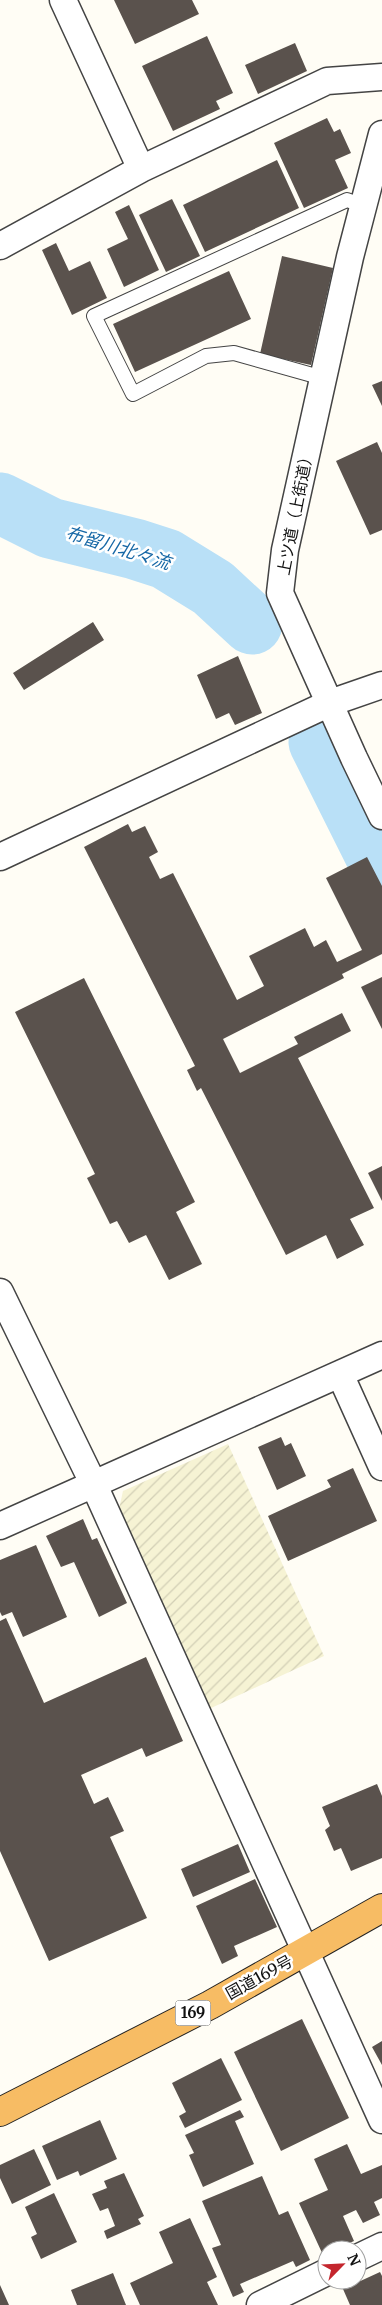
<svg xmlns="http://www.w3.org/2000/svg" width="382" height="2305" font-family="Merriweather,'Noto Sans JP',serif">
<style>
.farmland{fill:url(#farmland-furrows)}
.lines{fill:none;stroke-linecap:round;stroke-linejoin:round}
.river{stroke:#b9e0f7;stroke-width:61}
.building{fill:#5a524d}
.service-casing{stroke:#444;stroke-width:16}
.minor-casing{stroke:#444;stroke-width:29}
.trunk-casing{stroke:#222;stroke-width:30}
.service{stroke:#fff;stroke-width:14}
.minor{stroke:#fff;stroke-width:26}
.trunk{stroke:#f7bc64;stroke-width:28}
.labels{text-anchor:middle;stroke-width:5;stroke-linejoin:round;paint-order:stroke}
.shield{fill:#fff;stroke:#585858;stroke-width:1}
.shield-label{font-size:15px;font-weight:bold;fill:#111}
.street-label{font-size:16px;fill:#111;stroke:#fff}
.water-label{font-size:18px;font-style:italic;fill:#1768a6;stroke:#fff}
</style>
<defs>
<pattern id="farmland-furrows" width="10" height="10" patternUnits="userSpaceOnUse" patternTransform="scale(1.25)"><rect width="10" height="10" fill="#f6f3d4"/><path d="M-1 1l2-2M0 10L10 0M9 11l2-2" fill="none" stroke="#d2cfb5"/></pattern>
</defs>
<rect width="100%" height="100%" fill="#fffdf5"/>
<path class="farmland" d="M 228,1444 L 324,1656 L 209,1709 L 119,1509 L 123,1491 Z"/>
<g class="lines">
<path class="river" d="M 0,503 L 50,528 L 135,549 L 166,559 L 213,588 L 252,624
M 319,742 L 382,868"/>
</g>
<path class="building" d="M 114,0 L 192,0 L 199,14 L 135,44 Z
M 207,36 L 233,93 L 216,101 L 220,109 L 173,131 L 142,66 Z
M 295,43 L 307,71 L 258,94 L 245,65 Z
M 327,118 L 334,132 L 340,129 L 351,153 L 335,160 L 348,188 L 304,208 L 274,143 Z
M 277,160 L 299,208 L 205,252 L 183,205 Z
M 172,199 L 200,256 L 166,272 L 139,215 Z
M 129,205 L 159,270 L 124,287 L 107,249 L 128,239 L 115,212 Z
M 56,243 L 69,271 L 90,261 L 107,298 L 72,315 L 42,250 Z
M 282,256 L 333,268 L 311,365 L 260,354 Z
M 229,271 L 251,319 L 135,372 L 113,324 Z
M 382,381 L 382,406 L 372,385 Z
M 377,442 L 382,453 L 382,530 L 370,535 L 336,461 Z
M 93,622 L 104,640 L 24,690 L 13,673 Z
M 238,656 L 262,713 L 235,725 L 229,713 L 216,719 L 197,675 Z
M 128,824 L 132,832 L 145,826 L 158,852 L 149,857 L 160,879 L 173,873 L 237,1000 L 264,986 L 249,956 L 305,928 L 314,947 L 326,940 L 337,962 L 362,950 L 326,878 L 367,857 L 382,886 L 382,954 L 342,974 L 344,978 L 223,1039 L 240,1073 L 298,1044 L 294,1037 L 342,1013 L 351,1031 L 298,1058 L 374,1208 L 350,1219 L 364,1245 L 337,1259 L 326,1235 L 286,1255 L 201,1088 L 197,1091 L 187,1070 L 195,1066 L 84,847 Z
M 382,977 L 382,1029 L 361,987 Z
M 84,978 L 195,1202 L 176,1212 L 202,1264 L 169,1280 L 146,1235 L 129,1243 L 117,1221 L 110,1224 L 87,1178 L 95,1174 L 15,1012 Z
M 382,1166 L 382,1201 L 368,1173 Z
M 281,1437 L 285,1446 L 291,1443 L 306,1476 L 277,1490 L 258,1447 Z
M 353,1468 L 377,1521 L 288,1561 L 268,1516 L 331,1487 L 327,1480 Z
M 83,1519 L 92,1540 L 97,1538 L 127,1603 L 99,1617 L 74,1562 L 61,1567 L 46,1536 Z
M 36,1545 L 67,1617 L 23,1637 L 12,1612 L 2,1616 L 0,1612 L 0,1560 Z
M 6,1618 L 44,1703 L 146,1657 L 183,1741 L 146,1757 L 142,1748 L 81,1775 L 94,1804 L 108,1797 L 124,1831 L 110,1837 L 147,1918 L 49,1961 L 0,1851 L 0,1621 Z
M 377,1784 L 382,1796 L 382,1858 L 351,1871 L 341,1848 L 334,1851 L 325,1830 L 330,1826 L 322,1807 Z
M 238,1844 L 250,1872 L 193,1897 L 181,1869 Z
M 255,1879 L 277,1927 L 234,1946 L 238,1956 L 222,1964 L 196,1906 Z
M 302,2019 L 349,2118 L 281,2151 L 234,2052 Z
M 382,2041 L 382,2065 L 372,2047 Z
M 221,2058 L 242,2100 L 185,2128 L 179,2116 L 186,2112 L 172,2083 Z
M 240,2110 L 244,2117 L 235,2121 L 254,2164 L 203,2187 L 189,2155 L 194,2153 L 185,2135 Z
M 100,2120 L 117,2159 L 80,2176 L 78,2171 L 57,2180 L 42,2146 Z
M 347,2144 L 361,2174 L 382,2165 L 382,2198 L 374,2202 L 380,2215 L 363,2223 L 356,2210 L 343,2216 L 354,2241 L 334,2250 L 327,2250 L 327,2253 L 323,2255 L 299,2203 L 328,2190 L 314,2159 Z
M 34,2149 L 51,2185 L 12,2204 L 0,2178 L 0,2165 Z
M 124,2173 L 144,2216 L 138,2219 L 141,2224 L 107,2239 L 104,2231 L 115,2226 L 108,2208 L 100,2211 L 92,2194 L 107,2188 L 104,2181 Z
M 262,2176 L 279,2215 L 288,2211 L 310,2260 L 296,2267 L 293,2261 L 240,2284 L 244,2292 L 233,2297 L 212,2248 L 221,2245 L 202,2201 Z
M 54,2193 L 77,2242 L 41,2259 L 31,2237 L 37,2234 L 25,2207 Z
M 190,2218 L 217,2277 L 207,2282 L 218,2305 L 140,2305 L 130,2283 L 173,2263 L 159,2232 Z
M 380,2272 L 382,2276 L 382,2305 L 350,2305 L 343,2289 Z
M 113,2273 L 126,2305 L 77,2305 L 71,2290 Z
M 0,2285 L 9,2305 L 0,2305 Z"/>
<g class="lines">
<g class="service-casing">
<path id="service" d="M 323,378 L 234,353 L 206,356 L 133,394 L 94,316 L 347,200 L 364,206"/>
</g>
<g class="minor-casing">
<path id="minor" d="M 63,0 L 141,169
M 382,134 L 350,257 L 285,550 L 280,593 L 354,758 L 382,816
M 0,246 L 141,169 L 327,81 L 382,77
M 0,857 L 330,703 L 382,685
M 0,1292 L 94,1485 L 382,2120
M 340,1374 L 382,1467
M 0,1526 L 382,1355
M 357,2258 L 382,2246
M 260,2305 L 327,2272"/>
</g>
<g class="trunk-casing">
<path id="trunk" d="M 0,2112 L 210,2005 L 382,1908"/>
</g>
<use href="#service" class="service"/>
<use href="#minor" class="minor"/>
<use href="#trunk" class="trunk"/>
</g>
<g class="labels">
<rect class="shield" x="175.5" y="2000.5" width="35" height="25" rx="4"/>
<g class="shield-label">
<text x="193" y="2018">169</text>
</g>
<g class="street-label">
<text transform="translate(295 512) rotate(-79)" y="6">上ツ道（上街道）</text>
<text transform="translate(259 1977) rotate(-29)" y="6">国道169号</text>
</g>
<g class="water-label">
<text transform="translate(118 548) rotate(17)" y="6">布留川北々流</text>
</g>
</g>
<g transform="translate(342 2265) rotate(66)"><circle r="24" fill="#ffffff" stroke="#a0a0a0"/>
<path d="M0-4L9 19L0 12L-9 19Z" fill="#c4262e"/>
<text y="-8" font-size="14" font-weight="bold" text-anchor="middle" fill="#111111">N</text>
</g>
</svg>
